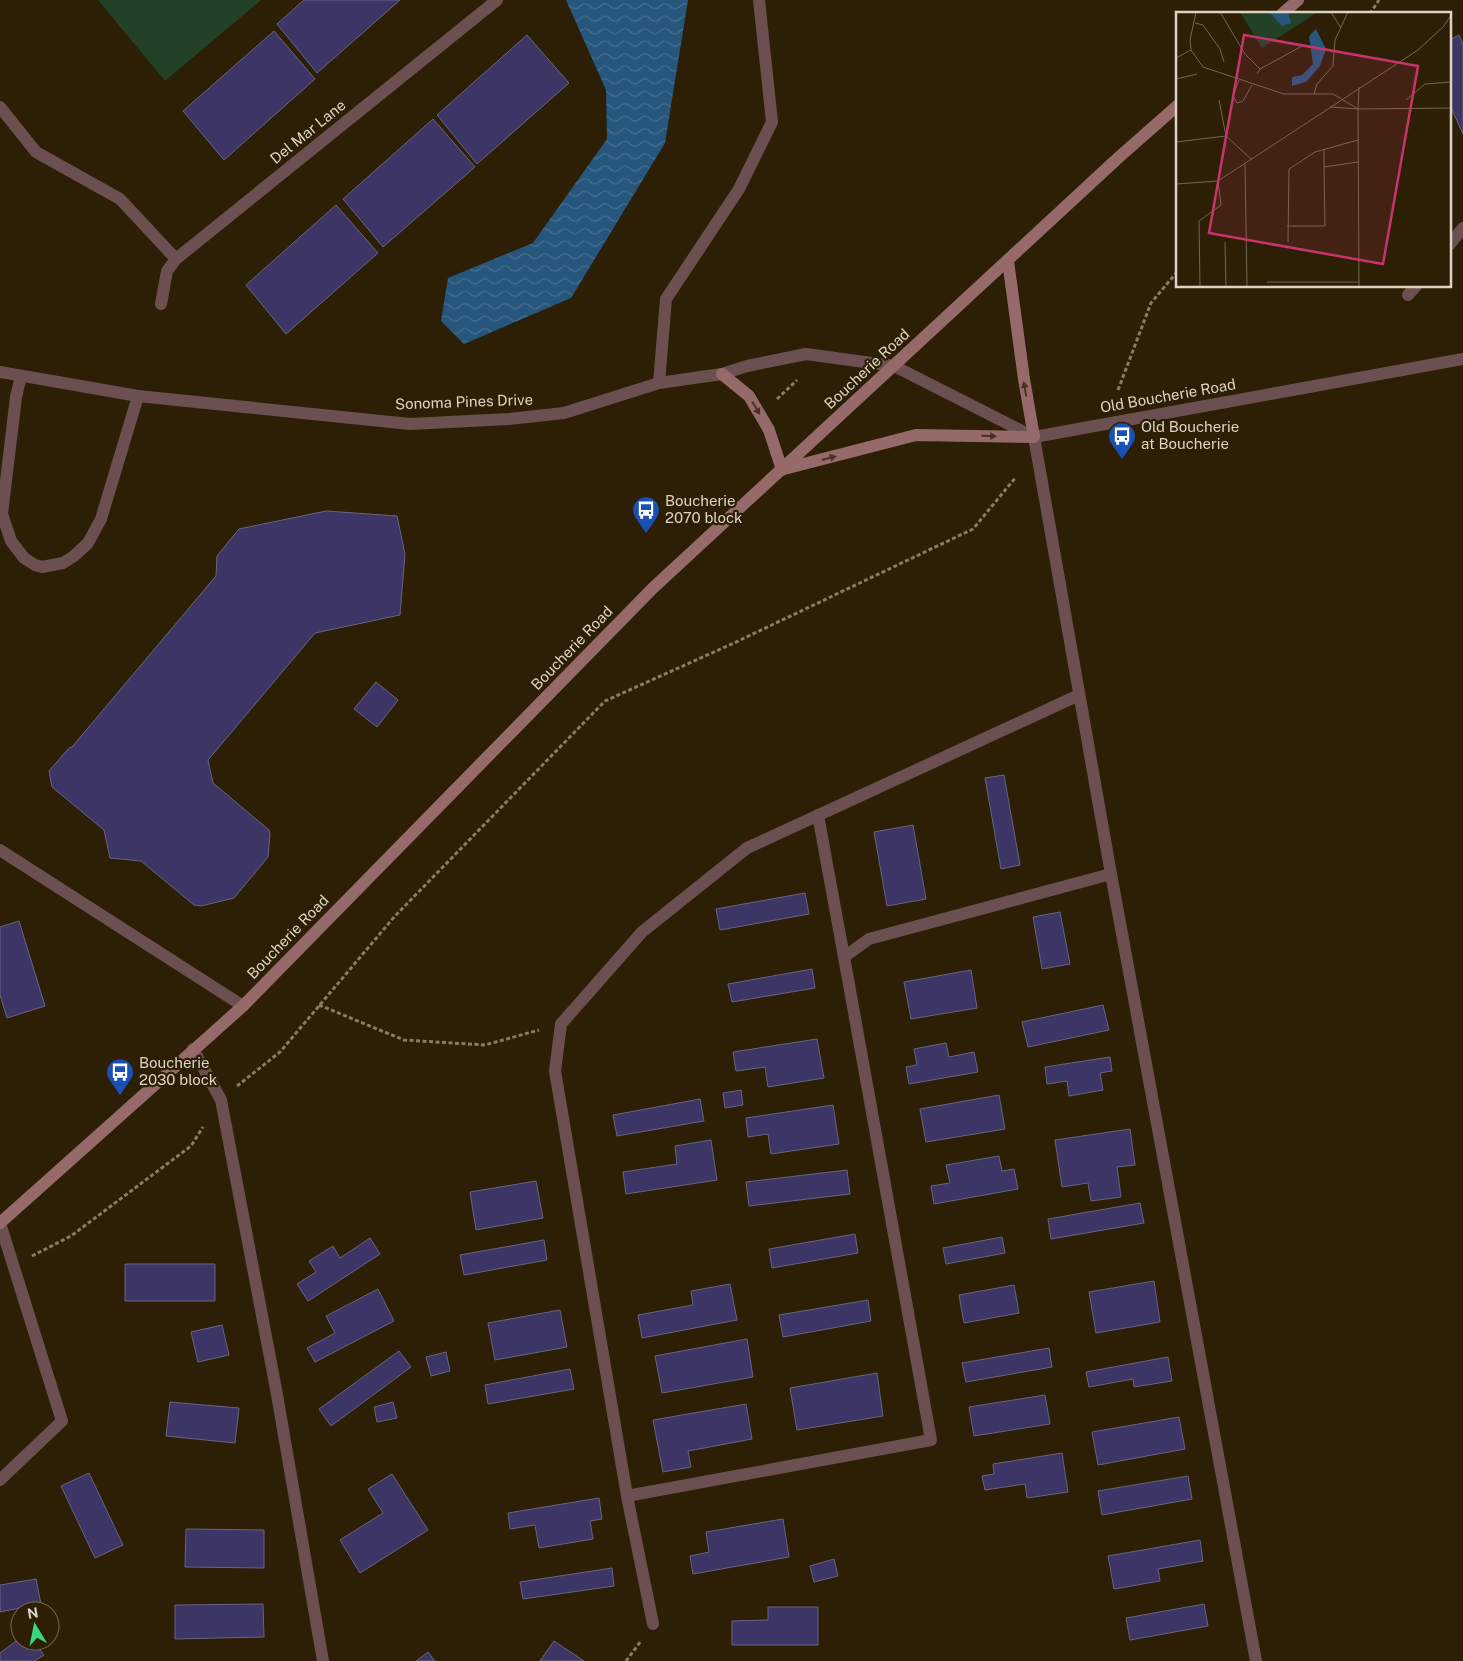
<svg xmlns="http://www.w3.org/2000/svg" width="1463" height="1661" font-family="'Public Sans',sans-serif">
<style>
.grass{fill:#224127}
.water{fill:url(#water-waves)}
.building{fill:#3d3566;stroke:#676581}
.lines{fill:none;stroke-linecap:round;stroke-linejoin:round}
.path{stroke:#877c68;stroke-width:3;stroke-dasharray:4 2.5;stroke-linecap:butt}
.lane{stroke:#6c5051;stroke-width:12}
.street{stroke:#6c5051;stroke-width:12}
.secondary{stroke:#966a6b;stroke-width:12}
.oneway{fill:#46321e}
.labels{text-anchor:middle;stroke-width:4.5;stroke-linejoin:round;paint-order:stroke}
.street-label{font-size:15px;fill:#ddd4c6;stroke:#2c1f05}
.poi-label{font-size:15px;fill:#ddd4c6;stroke:#2c1f05;text-anchor:start}
.inset-road{fill:none;stroke:#736752;stroke-width:1}
.view{fill:#c6346b;fill-opacity:0.15;stroke:#c6346b;stroke-width:2.5}
.inset-edge{fill:none;stroke:#ddd4c6;stroke-width:2.5}
</style>
<defs>
<pattern id="water-waves" width="16" height="10" patternUnits="userSpaceOnUse" patternTransform="scale(1.25)"><rect width="16" height="10" fill="#27567d"/><path d="M0 5q4-4 8 0t8 0" fill="none" stroke="#466d8e"/></pattern>
</defs>
<rect width="100%" height="100%" fill="#2c1f05"/>
<path class="grass" d="M 98,0 L 261,0 L 165,81 Z"/>
<path class="water" d="M 566,0 L 688,0 L 665,143 L 571,298 L 464,344 L 441,321 L 448,278 L 533,243 L 607,139 L 606,90 Z"/>
<path class="building" d="M 304,0 L 400,0 L 317,73 L 277,24 Z
M 274,31 L 315,79 L 224,160 L 183,111 Z
M 527,35 L 569,83 L 477,164 L 437,115 Z
M 1459,35 L 1463,44 L 1463,134 L 1449,103 L 1449,40 Z
M 433,119 L 475,167 L 383,247 L 343,199 Z
M 336,205 L 378,253 L 286,334 L 246,285 Z
M 326,511 L 397,516 L 405,554 L 400,615 L 315,633 L 208,760 L 213,783 L 269,830 L 270,834 L 268,857 L 234,898 L 201,906 L 194,905 L 141,861 L 110,858 L 104,830 L 52,787 L 49,771 L 69,748 L 72,747 L 216,576 L 217,556 L 239,529 Z
M 376,682 L 398,700 L 377,727 L 354,709 Z
M 1004,775 L 1020,865 L 1001,869 L 985,778 Z
M 913,825 L 926,899 L 887,906 L 874,832 Z
M 805,893 L 809,914 L 720,930 L 716,909 Z
M 1060,912 L 1070,964 L 1042,969 L 1033,917 Z
M 19,921 L 45,1006 L 7,1018 L 0,995 L 0,927 Z
M 812,969 L 815,988 L 732,1002 L 728,984 Z
M 971,970 L 977,1008 L 911,1019 L 904,982 Z
M 1103,1005 L 1109,1030 L 1028,1047 L 1022,1022 Z
M 817,1039 L 824,1078 L 768,1087 L 765,1067 L 736,1071 L 733,1052 Z
M 946,1043 L 949,1057 L 974,1052 L 978,1072 L 909,1084 L 906,1067 L 917,1065 L 914,1049 Z
M 1110,1057 L 1112,1071 L 1100,1073 L 1103,1090 L 1069,1096 L 1067,1081 L 1047,1084 L 1045,1067 Z
M 741,1090 L 743,1105 L 725,1108 L 723,1093 Z
M 999,1095 L 1005,1129 L 926,1142 L 920,1109 Z
M 700,1099 L 704,1121 L 617,1136 L 613,1115 Z
M 833,1105 L 839,1144 L 771,1154 L 768,1134 L 748,1137 L 746,1118 Z
M 1130,1129 L 1135,1165 L 1117,1167 L 1121,1197 L 1091,1201 L 1088,1183 L 1062,1187 L 1055,1140 Z
M 711,1140 L 717,1180 L 626,1194 L 623,1172 L 677,1164 L 675,1146 Z
M 999,1156 L 1002,1171 L 1014,1169 L 1018,1189 L 934,1204 L 931,1186 L 950,1183 L 946,1165 Z
M 847,1170 L 850,1194 L 749,1206 L 746,1182 Z
M 536,1181 L 543,1218 L 476,1230 L 470,1192 Z
M 1140,1203 L 1144,1223 L 1051,1239 L 1048,1219 Z
M 855,1234 L 858,1253 L 772,1268 L 769,1249 Z
M 1002,1237 L 1005,1253 L 946,1264 L 943,1248 Z
M 370,1238 L 380,1254 L 308,1301 L 297,1284 L 316,1272 L 309,1261 L 333,1246 L 340,1258 Z
M 544,1240 L 547,1260 L 464,1275 L 460,1255 Z
M 125,1264 L 215,1264 L 215,1301 L 125,1301 Z
M 1154,1281 L 1160,1322 L 1096,1333 L 1089,1292 Z
M 730,1284 L 737,1320 L 642,1338 L 638,1315 L 693,1305 L 691,1291 Z
M 1014,1285 L 1019,1313 L 964,1323 L 959,1295 Z
M 378,1289 L 394,1321 L 315,1362 L 307,1348 L 335,1333 L 326,1316 Z
M 868,1300 L 871,1321 L 783,1337 L 779,1315 Z
M 560,1310 L 567,1347 L 495,1360 L 488,1323 Z
M 222,1325 L 229,1355 L 198,1362 L 191,1332 Z
M 747,1339 L 753,1377 L 662,1393 L 655,1356 Z
M 1049,1348 L 1052,1367 L 966,1382 L 962,1363 Z
M 399,1351 L 411,1367 L 331,1426 L 319,1409 Z
M 446,1352 L 450,1371 L 431,1376 L 426,1357 Z
M 1168,1357 L 1172,1381 L 1134,1387 L 1133,1379 L 1089,1387 L 1086,1372 Z
M 570,1369 L 574,1389 L 488,1404 L 485,1385 Z
M 877,1373 L 883,1416 L 797,1430 L 790,1388 Z
M 1045,1395 L 1050,1424 L 974,1436 L 969,1407 Z
M 170,1402 L 239,1408 L 235,1443 L 166,1436 Z
M 393,1402 L 397,1418 L 377,1422 L 374,1407 Z
M 746,1404 L 752,1439 L 688,1451 L 691,1467 L 663,1472 L 653,1420 Z
M 1179,1417 L 1185,1449 L 1098,1465 L 1092,1432 Z
M 1062,1453 L 1068,1492 L 1027,1498 L 1025,1484 L 985,1490 L 982,1476 L 994,1474 L 993,1464 Z
M 89,1473 L 123,1545 L 95,1558 L 61,1486 Z
M 392,1474 L 428,1530 L 360,1573 L 340,1540 L 383,1513 L 368,1489 Z
M 1188,1476 L 1192,1499 L 1102,1515 L 1098,1491 Z
M 599,1498 L 602,1519 L 590,1521 L 593,1539 L 539,1548 L 535,1525 L 510,1529 L 508,1513 Z
M 783,1519 L 789,1557 L 693,1574 L 690,1556 L 709,1552 L 706,1532 Z
M 186,1529 L 264,1530 L 264,1568 L 185,1567 Z
M 1200,1540 L 1203,1561 L 1158,1569 L 1160,1581 L 1114,1589 L 1108,1556 Z
M 834,1559 L 838,1576 L 814,1582 L 810,1566 Z
M 612,1568 L 614,1586 L 523,1599 L 520,1582 Z
M 36,1579 L 41,1604 L 0,1612 L 0,1585 Z
M 263,1604 L 264,1637 L 175,1639 L 175,1605 Z
M 1204,1604 L 1208,1626 L 1130,1640 L 1126,1618 Z
M 768,1607 L 818,1607 L 818,1645 L 732,1645 L 732,1621 L 768,1620 Z
M 20,1638 L 20,1641 L 33,1641 L 44,1655 L 35,1661 L 0,1661 L 0,1653 Z
M 554,1641 L 584,1661 L 540,1661 Z
M 428,1652 L 435,1661 L 416,1661 Z"/>
<g class="lines">
<path class="path" d="M 1370,14 L 1379,0
M 1118,390 L 1151,303 L 1177,272
M 777,399 L 797,380
M 319,1005 L 404,1040 L 485,1045 L 539,1030
M 237,1086 L 280,1052 L 395,916 L 605,701 L 734,643 L 973,529 L 1016,477
M 32,1256 L 71,1236 L 191,1146 L 203,1127
M 626,1661 L 641,1641"/>
<path class="lane" d="M 1449,245 L 1463,228
M 1408,295 L 1416,286
M 21,376 L 16,397 L 2,514 L 11,541 L 24,558 L 35,565 L 42,567 L 63,563 L 74,556 L 88,543 L 101,519 L 138,396
M 659,383 L 666,299 L 739,189 L 772,122 L 759,0
M 1034,437 L 1111,874 L 1256,1661
M 818,815 L 844,957
M 0,850 L 243,1006
M 193,1049 L 221,1100 L 276,1389 L 323,1661
M 0,1223 L 62,1421 L 0,1480
M 627,1496 L 931,1440 L 844,957 L 869,939 L 1111,874
M 653,1624 L 627,1496 L 555,1071 L 561,1024 L 642,932 L 747,848 L 1079,695"/>
<path class="street" d="M 0,107 L 36,152 L 120,199 L 176,259
M 161,304 L 167,271 L 176,259 L 497,0
M 0,372 L 138,396 L 410,424 L 509,419 L 564,413 L 659,383 L 722,374 L 747,366 L 806,354 L 894,366 L 1034,437 L 1463,359"/>
<path class="secondary" d="M 1282,14 L 1298,0
M 722,374 L 749,396 L 769,430 L 782,470
M 784,469 L 916,435 L 1034,437 L 1024,379 L 1008,261
M 0,1223 L 243,1006 L 653,588 L 1118,158 L 1177,106"/>
</g>
<defs><path id="oneway-solid" d="M-6-.8H1V-3.2L6.5 0L1 3.2V.8H-6Z" transform="scale(1.25)"/></defs>
<g class="oneway">
<use href="#oneway-solid" transform="translate(1025 389) rotate(-100)"/>
<use href="#oneway-solid" transform="translate(756 408) rotate(60)"/>
<use href="#oneway-solid" transform="translate(989 436) rotate(1)"/>
<use href="#oneway-solid" transform="translate(829 458) rotate(-15)"/>
</g>
<defs>
<g id="bus-pin" transform="scale(1.4375)"><path d="M0 17L-7.5 6A9.5 9.5 0 1 1 7.5 6Z" fill="#1a4fb4" stroke="#2c1f05"/><path d="M-5-6H5V4H4V6H2V4H-2V6H-4V4H-5ZM-3.5-4V0h7V-4ZM-3.5 1.2v1.5H-2V1.2ZM2 1.2v1.5H3.5V1.2Z" fill="#fff"/></g>
</defs>
<g fill-rule="evenodd">
<use href="#bus-pin" x="1122" y="436"/>
<use href="#bus-pin" x="646" y="510"/>
<use href="#bus-pin" x="120" y="1072"/>
</g>
<g class="labels">
<g class="street-label">
<text transform="translate(308 132) rotate(-39)" y="5">Del Mar Lane</text>
<text transform="translate(867 369) rotate(-43)" y="5">Boucherie Road</text>
<text transform="translate(1168 396) rotate(-10)" y="5">Old Boucherie Road</text>
<text transform="translate(464 402) rotate(-2)" y="5">Sonoma Pines Drive</text>
<text transform="translate(572 648) rotate(-46)" y="5">Boucherie Road</text>
<text transform="translate(288 937) rotate(-46)" y="5">Boucherie Road</text>
</g>
<g class="poi-label">
<text x="1141" y="432">Old Boucherie<tspan x="1141" dy="17">at Boucherie</tspan></text>
<text x="665" y="506">Boucherie<tspan x="665" dy="17">2070 block</tspan></text>
<text x="139" y="1068">Boucherie<tspan x="139" dy="17">2030 block</tspan></text>
</g>
</g>
<g transform="translate(1176 12)">
<rect width="275" height="275" fill="#2c1f05"/>
<path d="M 64,0 L 142,0 L 86,36 Z" fill="#224127"/>
<path d="M 93,0 L 112,0 L 115,11 L 106,14 ZM 140,17 L 150,37 L 144,54 L 130,70 L 116,74 L 116,65 L 126,63 L 137,52 L 133,24 Z" fill="#27567d"/>
<path class="inset-road" d="M 20,0 L 14,28 L 15,38 L 27,55 L 108,82 L 157,82 L 182,97 L 275,96M 44,0 L 69,42 L 84,57M 155,0 L 165,16M 19,11 L 27,13 L 44,37 L 48,50M 0,46 L 15,38M 81,62 L 84,57 L 128,33M 0,67 L 21,62M 63,68 L 57,84 L 61,91 L 67,89 L 76,73M 138,82 L 141,72 L 157,54 L 159,28 L 172,0M 43,88 L 50,124M 230,88 L 249,72 L 275,70M 154,95 L 182,97 L 183,75M 182,97 L 183,275M 0,130 L 50,124 L 76,148M 148,137 L 148,155M 69,152 L 71,275M 0,172 L 42,169 L 242,38 L 268,14 L 275,3M 111,214 L 149,214 L 148,155 L 182,150M 49,230 L 50,275M 112,230 L 113,157 L 139,140 L 182,128M 91,270 L 183,270M 24,275 L 23,209 L 45,193 L 42,169"/>
<path class="view" d="M 68,23 L 242,54 L 207,252 L 33,221 Z"/>
<rect width="275" height="275" class="inset-edge"/>
</g>
<g transform="translate(35 1626) rotate(350)"><circle r="24" fill="#2c1f05" stroke="#736752"/>
<path d="M0-4L9 19L0 12L-9 19Z" fill="#39d87f"/>
<text y="-8" font-size="14" font-weight="bold" text-anchor="middle" fill="#ddd4c6">N</text>
</g>
</svg>
